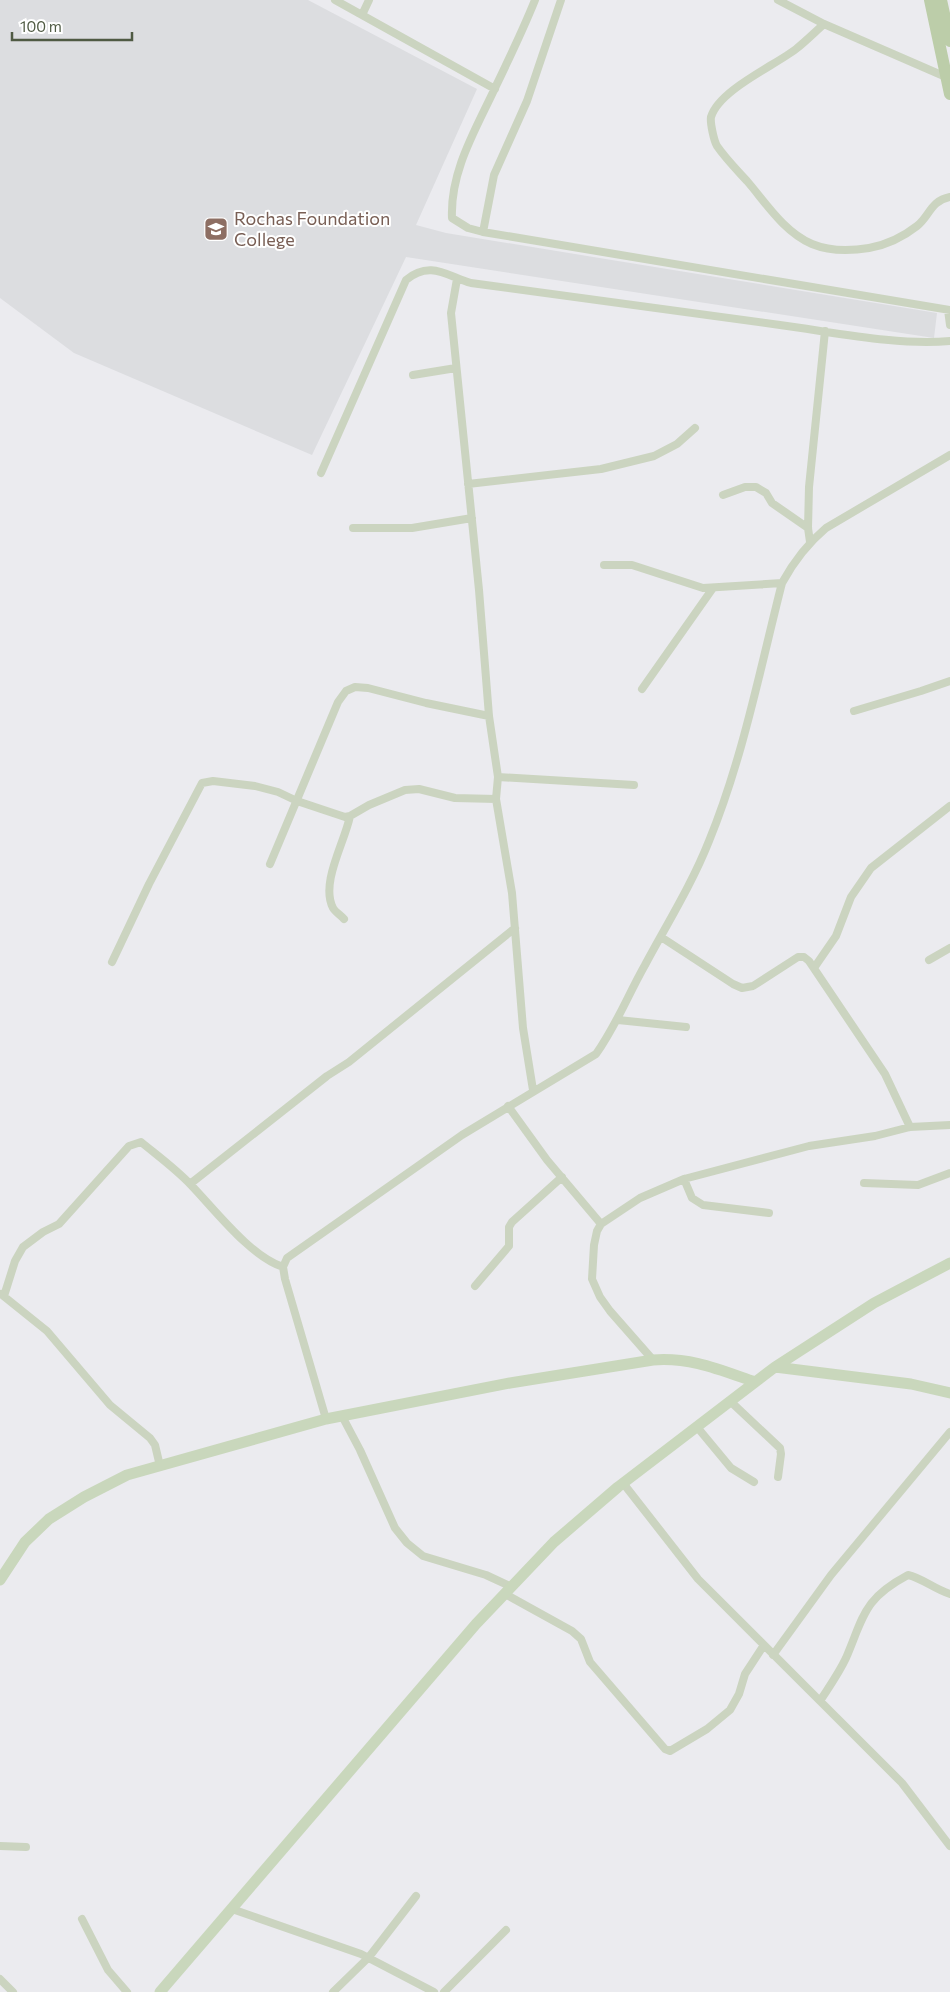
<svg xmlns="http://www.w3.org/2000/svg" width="950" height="1992" font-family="Commissioner,sans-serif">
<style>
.education{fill:#dcdde0}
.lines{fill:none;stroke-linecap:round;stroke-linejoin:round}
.street{stroke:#cbd4c0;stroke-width:8}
.secondary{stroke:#c9d7bc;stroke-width:11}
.primary{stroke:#bccda9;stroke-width:12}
.labels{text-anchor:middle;stroke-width:4;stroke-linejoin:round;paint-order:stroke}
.education-label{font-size:18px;fill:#785e54;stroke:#fff;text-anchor:start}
</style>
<rect width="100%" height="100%" fill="#ebebef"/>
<path class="education" d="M 0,0 L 308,0 L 477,89 L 416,225 L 446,233 L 937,313 L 934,338 L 406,257 L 312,455 L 74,353 L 0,298 Z"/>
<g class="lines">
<path class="street" d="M 335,0 L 495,89
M 535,0 C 523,30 509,59 495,88 C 476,129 450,171 452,218 L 468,228 L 483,232 L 950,310
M 778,0 L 824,24 L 946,77
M 362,15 L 369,0
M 824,24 C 815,32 806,41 796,49 C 774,66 719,90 711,117 C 710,123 714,141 717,146 C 726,159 737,170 747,181 C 766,203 784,232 812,244 C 829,251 851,251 869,248 C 886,245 903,237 917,226 C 930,216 930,201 950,197
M 483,232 L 494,175 L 527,101 L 561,0
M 457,279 L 451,313 L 479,590 L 489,716 L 498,777 L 496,799 L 512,893 L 523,1028 L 533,1090
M 948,310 L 950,325
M 413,375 L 456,368
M 321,473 L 406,280 C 430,260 447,276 471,283 C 574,297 677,311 780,325 C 833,332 898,346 950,341
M 468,484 L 601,469 L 654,456 L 677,444 L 695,428
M 723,495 L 745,487 L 756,487 L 766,493 L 772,503 L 808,528
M 353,528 L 412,528 L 472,518
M 810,542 L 808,528 L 809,487 L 825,331
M 604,565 L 632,565 L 703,588 L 782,583
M 642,689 L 713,588
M 854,711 L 921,691 L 950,681
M 498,777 L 634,785
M 270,864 L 338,702 L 346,691 L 355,687 L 368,688 L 426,703 L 489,716
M 344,919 C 341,915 335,912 333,908 C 320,883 345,842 350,816
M 661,937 L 733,984 L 742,988 L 753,986 L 798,957 L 804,957 L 809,961 L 885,1074 L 910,1127
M 929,960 L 950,948
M 112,962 L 149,884 L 202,783 L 213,781 L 255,786 L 278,792 L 297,801 L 345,817 L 350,816 L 369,805 L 405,790 L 419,789 L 455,798 L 496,799
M 814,968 L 836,936 L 851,897 L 871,868 L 950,806
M 618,1020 L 686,1027
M 508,1106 L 547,1160 L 601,1224
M 684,1179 L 692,1198 L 703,1205 L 769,1213
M 864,1183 L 918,1185 L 950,1173
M 190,1184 L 327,1076 L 349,1062 L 515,928
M 475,1286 L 509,1246 L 509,1227 L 512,1222 L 562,1177
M 1,1294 L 47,1331 L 110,1405 L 150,1438 L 155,1445 L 160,1466
M 4,1296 L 15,1261 L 23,1247 L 43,1232 L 59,1224 L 129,1146 L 141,1142 C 158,1156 176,1169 191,1185 C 215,1210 251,1257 283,1267
M 653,1360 L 610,1311 L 600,1297 L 592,1279 L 594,1245 L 597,1231 L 601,1224 L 640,1198 L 684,1179 L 809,1146 L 875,1136 L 910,1127 L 950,1125
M 730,1401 L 780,1448 L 781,1454 L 778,1477
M 342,1416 L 360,1450 L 395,1528 L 407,1543 L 423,1556 L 486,1575 L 512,1587
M 326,1419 L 285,1279 L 283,1267 L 287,1258 L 462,1135 L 596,1054 C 616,1026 628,995 645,965 C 667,924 692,884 709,841 C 743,758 760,669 782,583 C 794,561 807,544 826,528 L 950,455
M 697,1427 L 731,1468 L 754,1482
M 623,1483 L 698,1579 L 820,1701 C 829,1687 839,1673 846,1658 C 864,1616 863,1599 908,1575 C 922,1578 934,1589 950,1594
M 505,1594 L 572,1631 L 581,1639 L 590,1662 L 665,1749 L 670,1751 L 707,1729 L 730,1710 L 739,1694 L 745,1674 L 764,1645
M 773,1655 L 831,1575 L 950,1432
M 820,1701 L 902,1783 L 950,1846
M 0,1846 L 26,1847
M 232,1909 L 361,1954 L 434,1992
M 82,1919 L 108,1970 L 127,1992
M 0,1979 L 13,1992
M 333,1992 L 369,1957 L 416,1896
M 444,1992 L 506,1930"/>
<path class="secondary" d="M 775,1367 L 911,1384 L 950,1393
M 0,1580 L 25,1542 L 49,1519 L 84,1497 L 127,1475 L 326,1419 L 510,1383 L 653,1360 C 691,1357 720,1370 755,1382
M 160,1992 L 476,1624 L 554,1542 L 618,1487 L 775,1367 L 874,1303 L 950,1263"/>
<path class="primary" d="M 930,0 L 950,94
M 941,0 L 950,41"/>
</g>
<defs>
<g id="university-square" transform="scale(1.25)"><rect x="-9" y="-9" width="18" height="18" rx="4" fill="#8d6e63" stroke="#fff"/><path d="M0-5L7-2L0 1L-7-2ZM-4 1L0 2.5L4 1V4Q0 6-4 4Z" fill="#fff"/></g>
</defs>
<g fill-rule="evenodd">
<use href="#university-square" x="216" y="229"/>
</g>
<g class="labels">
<g class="education-label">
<text x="234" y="225">Rochas Foundation<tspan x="234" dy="21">College</tspan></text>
</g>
</g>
<path d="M12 32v8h120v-8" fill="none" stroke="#4f5a43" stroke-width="2.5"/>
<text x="20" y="32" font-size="15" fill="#4f5a43" stroke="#ffffff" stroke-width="4" paint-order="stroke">100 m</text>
</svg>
